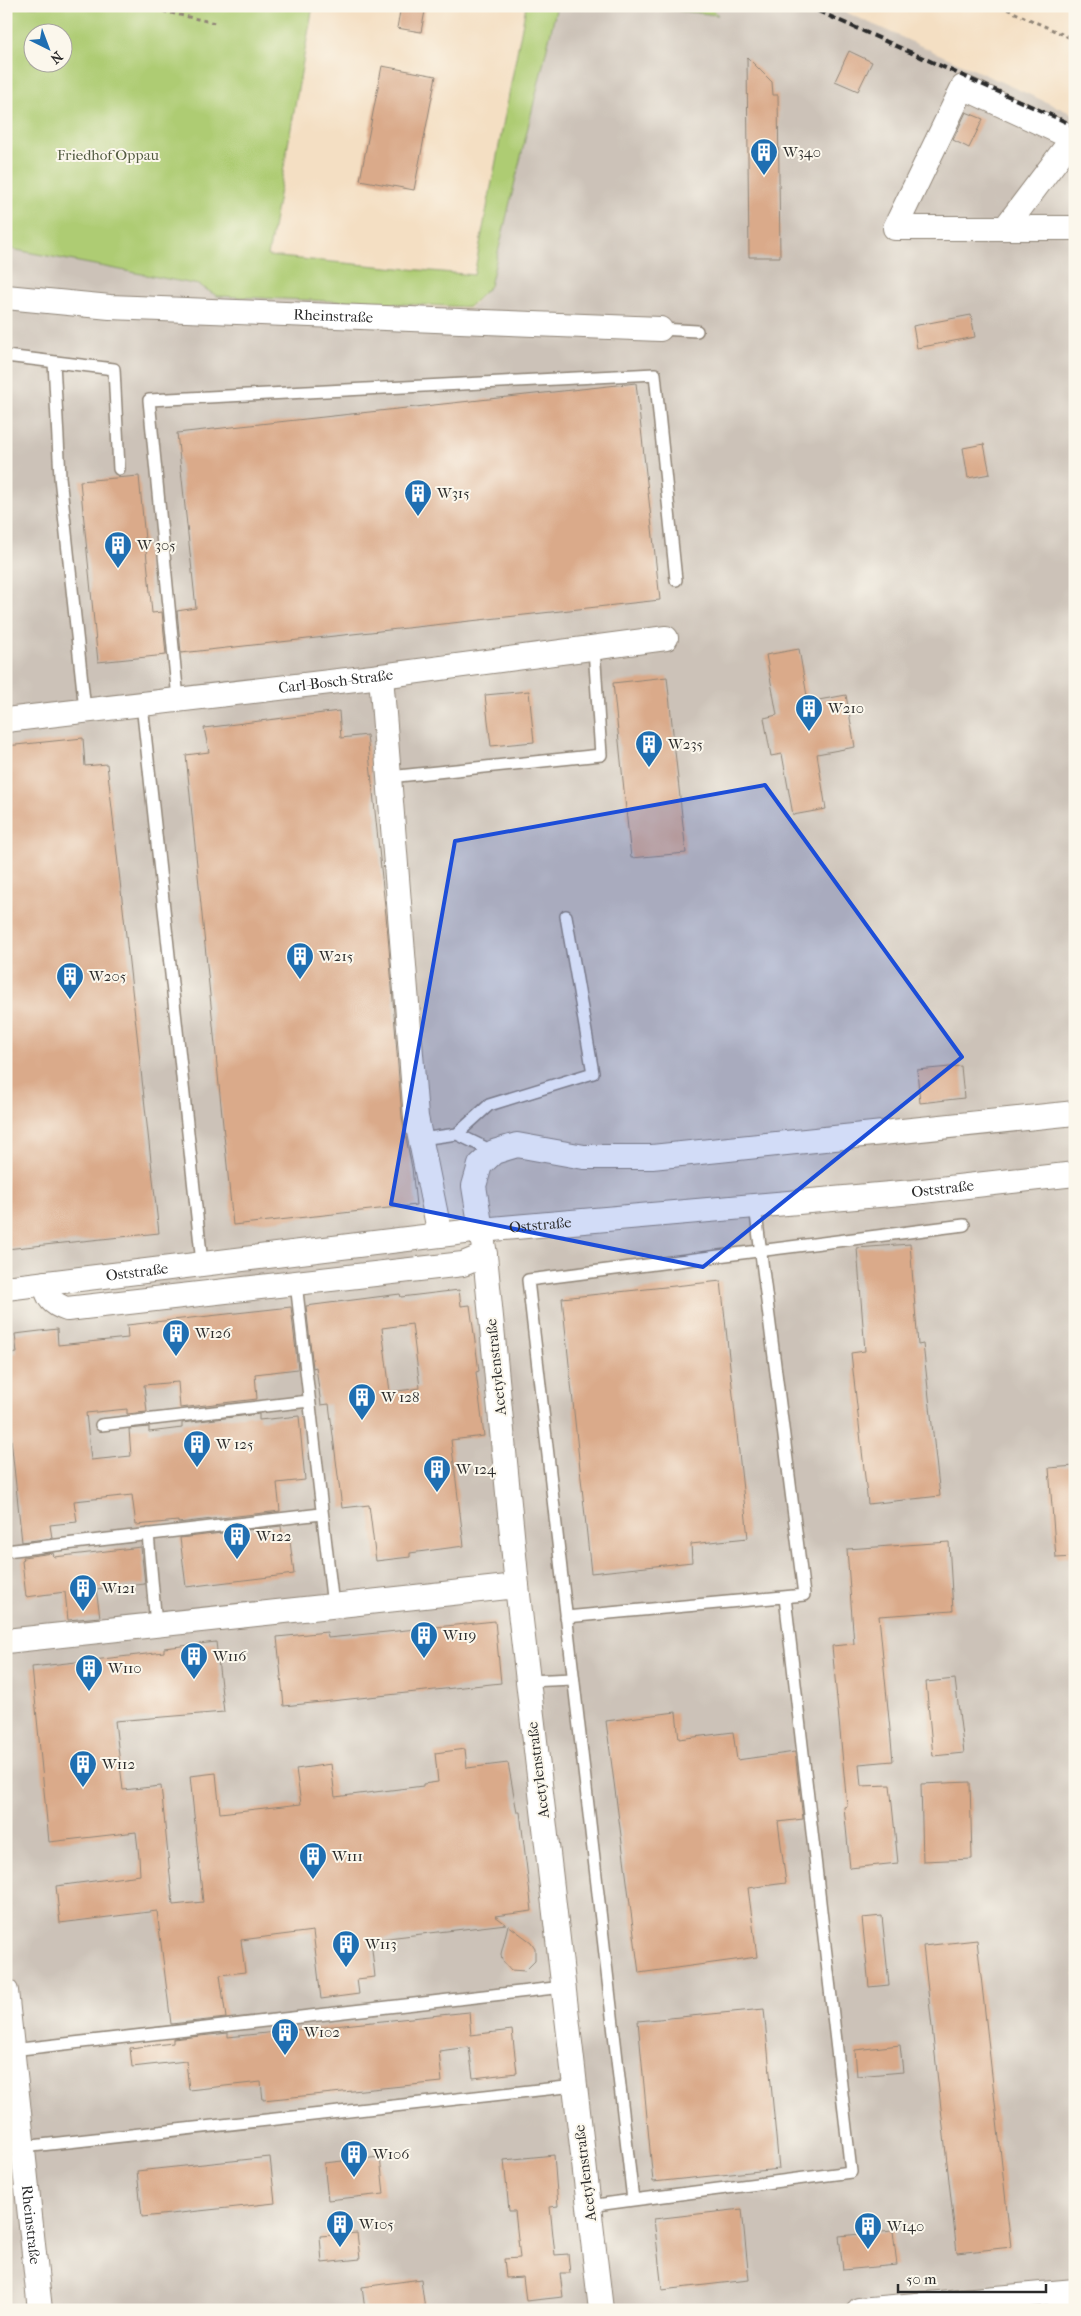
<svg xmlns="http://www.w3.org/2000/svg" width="1081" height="2316" font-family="'IM FELL French Canon',serif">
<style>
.industrial{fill:#ccc2b8}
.green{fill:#aecc73;stroke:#6c7c4f;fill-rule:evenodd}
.building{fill:#daaa8a;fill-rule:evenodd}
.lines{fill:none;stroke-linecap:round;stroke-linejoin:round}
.lane-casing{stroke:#908577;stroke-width:14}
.street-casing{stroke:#908577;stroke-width:26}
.path{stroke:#908577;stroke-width:3;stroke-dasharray:4 4;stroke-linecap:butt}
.lane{stroke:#fff;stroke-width:11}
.street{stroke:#fff;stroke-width:24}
.rail{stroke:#2b2b2b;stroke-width:4;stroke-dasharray:8 4;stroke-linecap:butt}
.marked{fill:#1d4ed8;fill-opacity:0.2;stroke:#1d4ed8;stroke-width:4;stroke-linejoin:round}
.labels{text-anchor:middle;stroke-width:4;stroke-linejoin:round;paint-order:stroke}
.poi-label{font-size:15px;fill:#2b2b2b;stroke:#fbf7ec;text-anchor:start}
.park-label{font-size:15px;fill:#525b41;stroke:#fbf7ec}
.street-label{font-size:15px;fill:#2b2b2b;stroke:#fbf7ec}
</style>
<rect width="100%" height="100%" fill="#fbf7ec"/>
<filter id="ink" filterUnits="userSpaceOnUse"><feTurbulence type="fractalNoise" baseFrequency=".02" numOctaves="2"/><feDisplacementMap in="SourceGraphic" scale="10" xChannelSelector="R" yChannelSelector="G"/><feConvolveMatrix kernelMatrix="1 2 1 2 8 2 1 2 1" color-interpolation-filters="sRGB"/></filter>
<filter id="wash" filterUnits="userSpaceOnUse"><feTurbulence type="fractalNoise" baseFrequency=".0096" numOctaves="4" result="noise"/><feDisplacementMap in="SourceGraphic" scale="20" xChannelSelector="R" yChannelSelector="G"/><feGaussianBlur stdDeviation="1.12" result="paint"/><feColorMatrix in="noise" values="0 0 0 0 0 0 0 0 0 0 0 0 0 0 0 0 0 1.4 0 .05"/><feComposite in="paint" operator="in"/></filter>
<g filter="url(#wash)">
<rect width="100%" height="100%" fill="#f4dfc3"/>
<path class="industrial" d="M 557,6 L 636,6 L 717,14 L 708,6 L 832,6 L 1075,115 L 1075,2310 L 6,2310 L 6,248 L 199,285 L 217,296 L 469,309 L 490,286 Z"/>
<path class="green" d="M 6,6 L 313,6 L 268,256 L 474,275 L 526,6 L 557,6 L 490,286 L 469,307 L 217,296 L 199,285 L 6,248 ZM 32,32 L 62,32 L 62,62 L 32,62 Z
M 636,6 L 708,6 L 718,15 Z"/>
<g id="blocks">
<path class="building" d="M 401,6 L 426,6 L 421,32 L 397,28 Z
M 849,51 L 872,62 L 858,91 L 835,81 Z
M 747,57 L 772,82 L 773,95 L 778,95 L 780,257 L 749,257 Z
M 382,66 L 436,76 L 414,190 L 360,180 Z
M 966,112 L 983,119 L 969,148 L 953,140 Z
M 971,315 L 975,337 L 917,348 L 913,326 Z
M 636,383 L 660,600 L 181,653 L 177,611 L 196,608 L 177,433 Z
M 984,444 L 990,474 L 968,478 L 963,448 Z
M 139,476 L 152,613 L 162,612 L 166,655 L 98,662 L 80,481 Z
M 799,649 L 808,702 L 846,695 L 855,747 L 817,754 L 826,809 L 793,815 L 782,754 L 771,756 L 764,718 L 777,715 L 766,655 Z
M 667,677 L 686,853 L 631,858 L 613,683 Z
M 529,691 L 534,742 L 491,746 L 485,695 Z
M 339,711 L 341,738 L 367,735 L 388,935 L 402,1118 L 412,1168 L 416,1205 L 233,1225 L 186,755 L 209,752 L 204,728 Z
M 83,738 L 85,766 L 107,764 L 159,1233 L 6,1249 L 6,746 Z
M 961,1066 L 964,1098 L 920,1103 L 917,1070 Z
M 910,1244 L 918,1345 L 923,1344 L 940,1496 L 868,1504 L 851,1353 L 865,1351 L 857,1248 Z
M 721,1281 L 748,1538 L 691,1544 L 692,1562 L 591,1573 L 562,1298 Z
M 459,1290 L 461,1306 L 470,1305 L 479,1371 L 476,1372 L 484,1436 L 451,1440 L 464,1546 L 410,1553 L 410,1557 L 376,1561 L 369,1505 L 342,1508 L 329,1404 L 321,1405 L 316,1367 L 313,1368 L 306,1306 L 400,1294 L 401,1297 ZM 412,1324 L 420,1388 L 390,1392 L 382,1328 Z
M 291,1307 L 298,1369 L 255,1374 L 257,1399 L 180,1408 L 178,1382 L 144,1385 L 147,1412 L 127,1414 L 127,1409 L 86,1413 L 91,1460 L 131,1456 L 129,1429 L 149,1427 L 149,1432 L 182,1428 L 182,1423 L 259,1414 L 259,1420 L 299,1416 L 305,1480 L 277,1483 L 280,1511 L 178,1523 L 178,1521 L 136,1525 L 132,1495 L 74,1501 L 77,1522 L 50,1525 L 52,1538 L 22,1542 L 6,1392 L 6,1354 L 17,1353 L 15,1334 L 57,1329 L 58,1345 L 128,1338 L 127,1325 Z
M 1075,1466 L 1075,1557 L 1056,1558 L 1049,1468 Z
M 281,1526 L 282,1534 L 289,1533 L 294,1574 L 186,1587 L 180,1538 Z
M 949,1542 L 953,1611 L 879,1616 L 893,1761 L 859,1764 L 861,1786 L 890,1785 L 898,1863 L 850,1868 L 844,1807 L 847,1806 L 832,1646 L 854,1644 L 847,1549 Z
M 141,1547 L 145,1584 L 96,1589 L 100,1617 L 68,1620 L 65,1592 L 26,1597 L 22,1561 L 24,1560 L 23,1557 L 53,1553 L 54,1557 Z
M 495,1621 L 501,1683 L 284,1706 L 277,1637 L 327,1632 L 328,1638 Z
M 216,1642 L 224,1712 L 115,1721 L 123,1790 L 161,1786 L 173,1905 L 203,1902 L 190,1776 L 216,1773 L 220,1813 L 301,1804 L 296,1769 L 331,1764 L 335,1797 L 423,1786 L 423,1784 L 438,1782 L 435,1753 L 465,1749 L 467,1768 L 508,1763 L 517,1812 L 520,1812 L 532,1911 L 495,1916 L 506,1924 L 371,1940 L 375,1977 L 357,1979 L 359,1994 L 321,1999 L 313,1931 L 241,1940 L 245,1972 L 220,1975 L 226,2018 L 171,2024 L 157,1911 L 60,1923 L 56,1886 L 140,1875 L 139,1857 L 136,1832 L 49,1842 L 32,1667 L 164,1652 L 164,1648 Z
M 955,1679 L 964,1753 L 933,1756 L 926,1682 Z
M 676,1712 L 679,1739 L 733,1732 L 737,1760 L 795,1752 L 803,1819 L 778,1822 L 786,1883 L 748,1888 L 757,1957 L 639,1973 L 606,1721 Z
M 970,1782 L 972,1859 L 923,1861 L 921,1784 Z
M 882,1916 L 889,1985 L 869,1987 L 862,1918 Z
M 508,1925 L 531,1942 L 535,1948 L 535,1961 L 525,1971 L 511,1970 L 502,1960 L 501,1954 Z
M 977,1940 L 1011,2247 L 957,2253 L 923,1946 Z
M 764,2009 L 779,2169 L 653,2182 L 638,2021 Z
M 469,2012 L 471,2035 L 512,2030 L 517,2073 L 473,2078 L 469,2047 L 439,2051 L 442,2082 L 263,2100 L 261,2082 L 189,2090 L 186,2061 L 132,2067 L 130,2048 L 173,2043 L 173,2039 L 228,2033 L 228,2037 Z
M 900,2045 L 903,2072 L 857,2076 L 855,2050 Z
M 554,2155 L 558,2206 L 550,2207 L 555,2255 L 568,2254 L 570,2273 L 560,2273 L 563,2297 L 526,2301 L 523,2277 L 506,2278 L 504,2259 L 520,2258 L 515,2211 L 509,2211 L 504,2160 Z
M 270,2157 L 275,2203 L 142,2217 L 137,2171 Z
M 380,2157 L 384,2194 L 328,2200 L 324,2163 Z
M 742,2209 L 749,2280 L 662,2290 L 654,2219 Z
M 893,2231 L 897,2265 L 843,2270 L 839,2236 Z
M 357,2233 L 360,2259 L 322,2263 L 320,2236 Z
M 421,2279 L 425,2310 L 365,2310 L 362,2287 Z"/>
</g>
</g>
<g filter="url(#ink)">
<use href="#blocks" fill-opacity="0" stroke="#908577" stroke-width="1"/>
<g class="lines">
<g class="lane-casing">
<path id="lane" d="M 660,329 L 697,331
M 6,356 L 114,369 L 119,469
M 54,362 L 60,477 L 85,710
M 178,699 L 149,400 L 655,374 L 676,580
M 142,704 L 202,1263
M 389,777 L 601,755 L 594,648
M 421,1139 L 457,1134
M 494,1152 L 457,1134 L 489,1105 L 593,1073 L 566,916
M 296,1283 L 333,1606
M 101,1425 L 309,1401
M 148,1534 L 156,1625
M 6,1551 L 321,1514
M 566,1617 L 804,1595 L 755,1206
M 528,1681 L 573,1679
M 12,2050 L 563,1987
M 23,2147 L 575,2086
M 633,2200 L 851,2172 L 785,1597
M 589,2206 L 633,2200 L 528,1280 L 964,1225"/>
</g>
<g class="street-casing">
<g id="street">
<path d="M 1073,138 L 1005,228 L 895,228 L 963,87 L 1073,138 L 1075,138"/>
<path d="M 1005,228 L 1075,228"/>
<path id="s1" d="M 6,297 L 110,307 L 660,329"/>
<path d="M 381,676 L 416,1117 L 440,1235"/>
<path id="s2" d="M 6,720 L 381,676 L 666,638"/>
<path d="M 45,1283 C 48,1299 52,1304 67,1309 L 463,1264 L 485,1255"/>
<path id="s3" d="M 6,1288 L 481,1230 L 913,1192 L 1075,1174"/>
<path d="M 6,1641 L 517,1586"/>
<path id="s4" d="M 6,1991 L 40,2310"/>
<path d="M 601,2310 L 517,1586 L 485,1255 L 474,1186 L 480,1165 L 494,1152 L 517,1145 L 584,1157 L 652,1157 L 1075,1113"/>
<path d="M 859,2310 L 1075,2291"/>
</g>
</g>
<path class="path" d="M 140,6 L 215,23
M 1000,6 L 1075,40"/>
<use href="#lane" class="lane"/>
<use href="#street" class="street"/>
<path class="rail" d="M 807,6 L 1075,126"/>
</g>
</g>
<path class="marked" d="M 765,785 L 962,1057 L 703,1267 L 391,1204 L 455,841 Z"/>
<defs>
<g id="building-pin" transform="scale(1.4375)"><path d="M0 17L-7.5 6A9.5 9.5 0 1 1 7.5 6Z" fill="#1f6fb2" stroke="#fbf7ec"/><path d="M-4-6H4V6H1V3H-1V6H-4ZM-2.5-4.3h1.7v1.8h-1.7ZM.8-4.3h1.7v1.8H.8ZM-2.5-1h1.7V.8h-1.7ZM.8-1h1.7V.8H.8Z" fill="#fff"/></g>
</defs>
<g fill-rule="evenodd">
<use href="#building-pin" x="764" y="152"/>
<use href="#building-pin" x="418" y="493"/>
<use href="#building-pin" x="118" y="545"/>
<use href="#building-pin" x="809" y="708"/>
<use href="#building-pin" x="649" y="744"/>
<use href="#building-pin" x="300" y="956"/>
<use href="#building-pin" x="70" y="976"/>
<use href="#building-pin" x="176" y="1333"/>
<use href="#building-pin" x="362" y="1397"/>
<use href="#building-pin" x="197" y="1444"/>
<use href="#building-pin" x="437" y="1469"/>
<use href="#building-pin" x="237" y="1536"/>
<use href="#building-pin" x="83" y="1588"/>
<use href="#building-pin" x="424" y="1635"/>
<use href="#building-pin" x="194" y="1656"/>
<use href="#building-pin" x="89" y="1668"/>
<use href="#building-pin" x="83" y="1764"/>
<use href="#building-pin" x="313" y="1856"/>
<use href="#building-pin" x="346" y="1944"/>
<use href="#building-pin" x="285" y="2032"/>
<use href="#building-pin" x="354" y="2154"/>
<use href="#building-pin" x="340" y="2224"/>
<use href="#building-pin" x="868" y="2226"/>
</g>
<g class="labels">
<g class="poi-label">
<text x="783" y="157">W340</text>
<text x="437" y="498">W315</text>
<text x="137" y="550">W 305</text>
<text x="828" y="713">W210</text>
<text x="668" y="749">W235</text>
<text x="319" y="961">W215</text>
<text x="89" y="981">W205</text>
<text x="195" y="1338">W126</text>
<text x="381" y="1402">W 128</text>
<text x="216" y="1449">W 125</text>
<text x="456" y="1474">W 124</text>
<text x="256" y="1541">W122</text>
<text x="102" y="1593">W121</text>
<text x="443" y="1640">W119</text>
<text x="213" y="1661">W116</text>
<text x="108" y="1673">W110</text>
<text x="102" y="1769">W112</text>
<text x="332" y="1861">W111</text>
<text x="365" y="1949">W113</text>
<text x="304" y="2037">W102</text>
<text x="373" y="2159">W106</text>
<text x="359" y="2229">W105</text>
<text x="887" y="2231">W140</text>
</g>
<g class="park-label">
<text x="108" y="160">Friedhof Oppau</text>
</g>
<g class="street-label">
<text dy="5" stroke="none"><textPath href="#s1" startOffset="328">Rheinstraße</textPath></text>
<text dy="5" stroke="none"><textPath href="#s2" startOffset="332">Carl-Bosch-Straße</textPath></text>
<text dy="5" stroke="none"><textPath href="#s3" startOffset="942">Oststraße</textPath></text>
<text dy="5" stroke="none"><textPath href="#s3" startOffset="538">Oststraße</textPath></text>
<text dy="5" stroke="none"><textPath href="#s3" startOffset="132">Oststraße</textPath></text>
<text transform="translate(496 1367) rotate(-96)" y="5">Acetylenstraße</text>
<text transform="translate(538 1770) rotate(-97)" y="5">Acetylenstraße</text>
<text transform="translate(585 2173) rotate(-97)" y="5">Acetylenstraße</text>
<text dy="5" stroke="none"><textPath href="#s4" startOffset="235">Rheinstraße</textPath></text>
</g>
</g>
<rect width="1081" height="2316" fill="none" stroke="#fbf7ec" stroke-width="25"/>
<g transform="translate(48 48) rotate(138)"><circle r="24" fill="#fbf7ec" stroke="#a8a59f"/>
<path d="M0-4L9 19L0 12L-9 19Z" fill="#1f6fb2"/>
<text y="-8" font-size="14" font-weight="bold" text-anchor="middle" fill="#2b2b2b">N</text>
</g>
<path d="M898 2284v8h148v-8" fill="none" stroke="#2b2b2b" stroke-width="2.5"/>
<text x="906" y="2284" font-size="15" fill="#2b2b2b" stroke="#fbf7ec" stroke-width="4" paint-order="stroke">50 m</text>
</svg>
